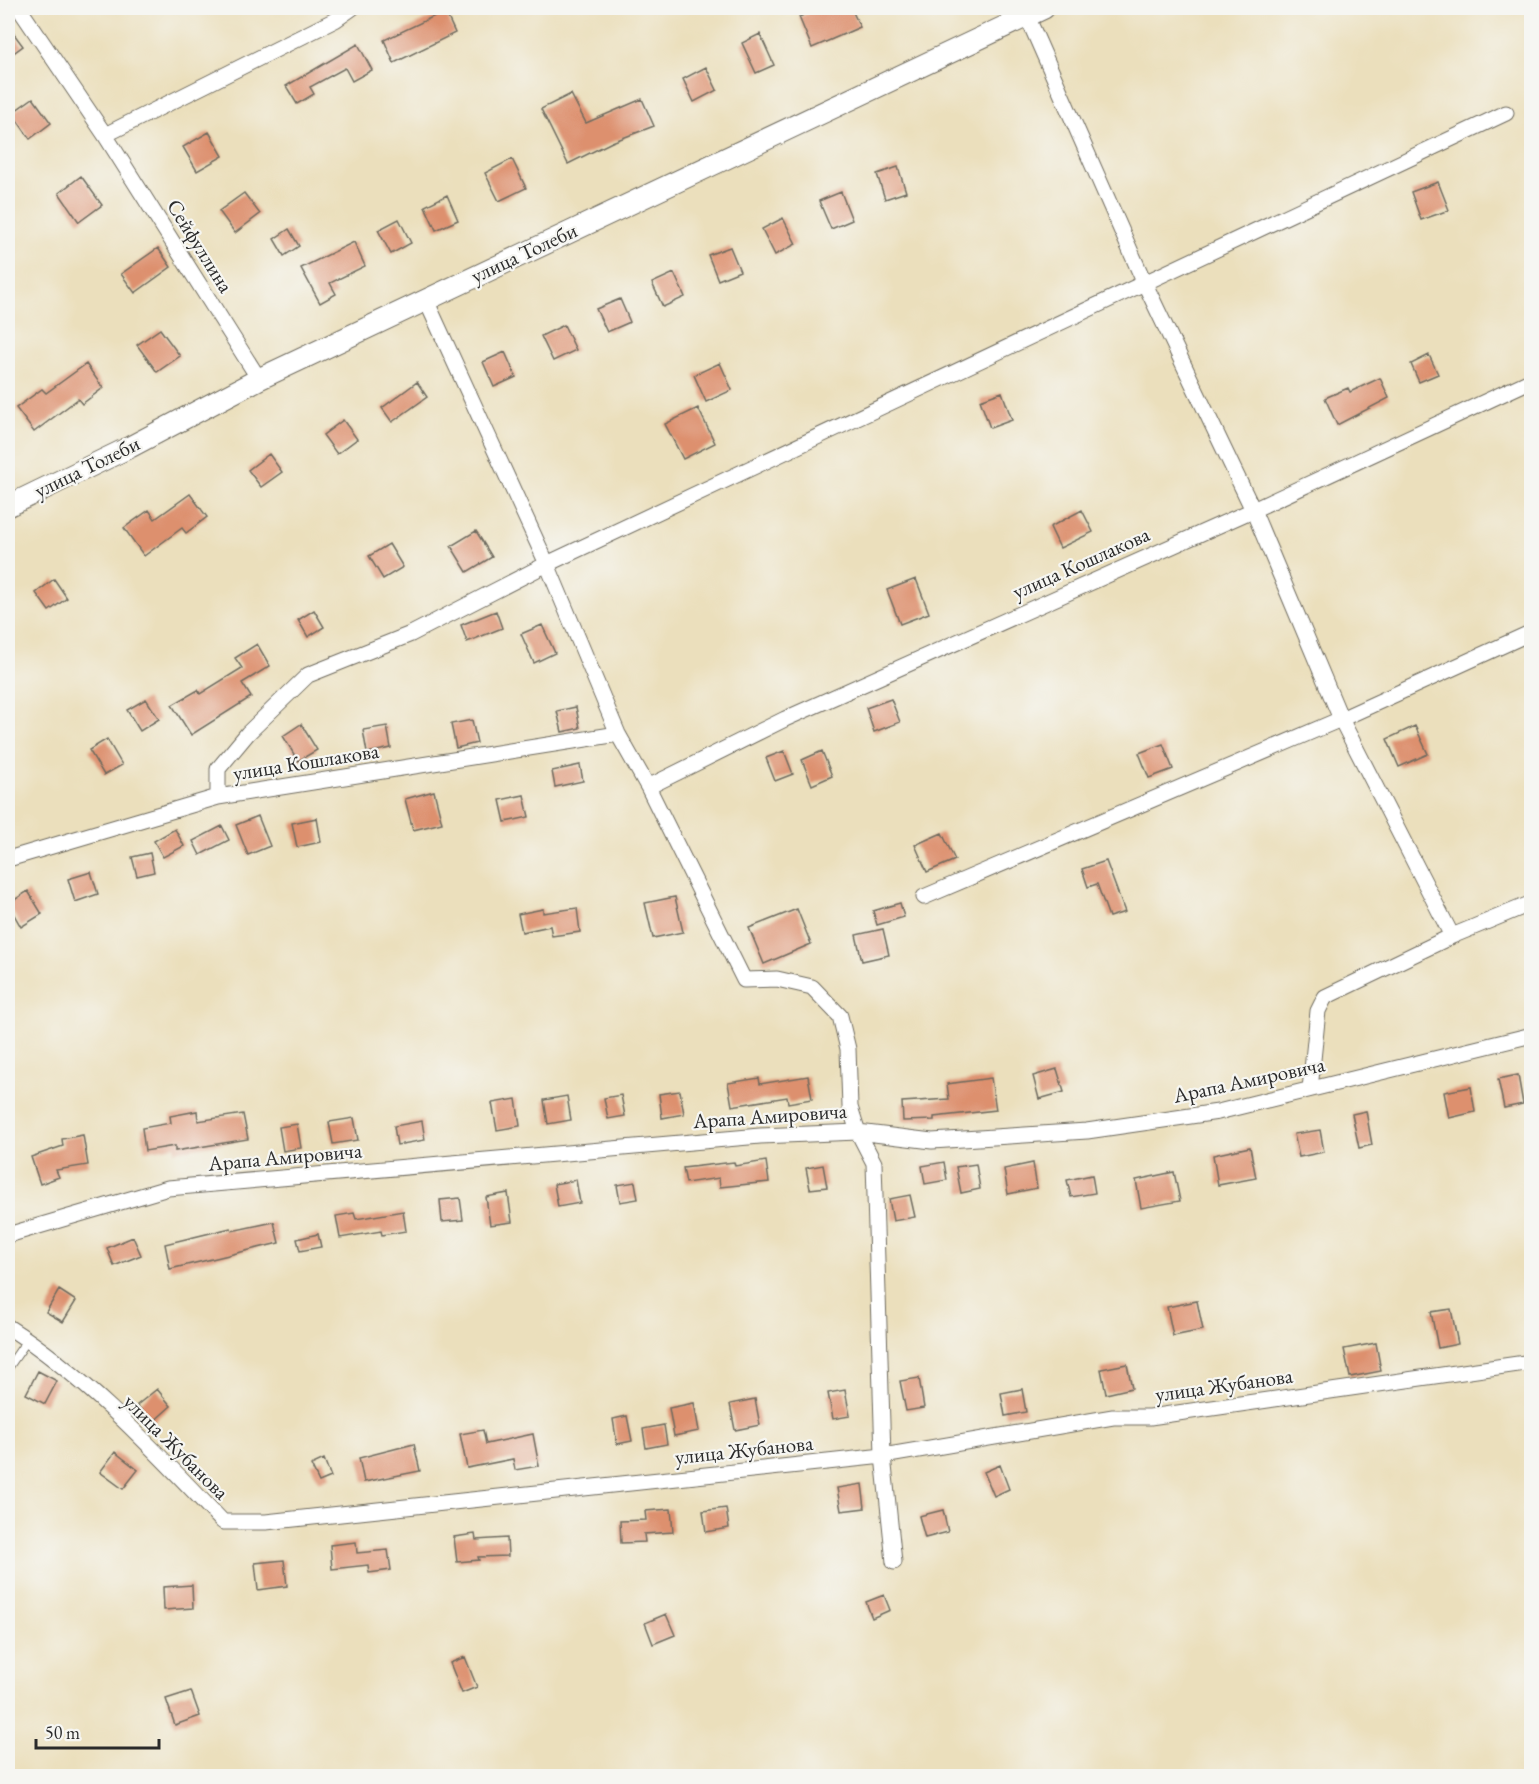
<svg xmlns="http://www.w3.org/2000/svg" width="1539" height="1784" font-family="'EB Garamond',serif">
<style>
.building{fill:#dd906e}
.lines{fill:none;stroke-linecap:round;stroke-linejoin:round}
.lane-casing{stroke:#6e6a5e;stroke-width:10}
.street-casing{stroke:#6e6a5e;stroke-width:17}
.secondary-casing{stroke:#6e6a5e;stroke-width:23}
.lane{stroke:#fff;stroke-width:8}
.street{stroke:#fff;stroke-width:15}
.secondary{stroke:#fff;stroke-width:21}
.labels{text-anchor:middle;stroke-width:4.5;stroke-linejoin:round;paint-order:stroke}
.street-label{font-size:21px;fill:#2b2b2b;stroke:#f6f6f2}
</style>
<rect width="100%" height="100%" fill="#f6f6f2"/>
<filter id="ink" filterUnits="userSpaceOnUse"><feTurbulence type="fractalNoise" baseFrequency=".0167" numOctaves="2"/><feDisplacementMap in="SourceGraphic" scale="12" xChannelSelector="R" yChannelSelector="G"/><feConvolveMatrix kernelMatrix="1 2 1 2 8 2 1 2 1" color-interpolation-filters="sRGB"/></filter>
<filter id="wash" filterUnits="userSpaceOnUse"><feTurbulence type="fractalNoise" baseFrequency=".008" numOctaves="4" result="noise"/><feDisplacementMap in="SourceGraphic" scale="24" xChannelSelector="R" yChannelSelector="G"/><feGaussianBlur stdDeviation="1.35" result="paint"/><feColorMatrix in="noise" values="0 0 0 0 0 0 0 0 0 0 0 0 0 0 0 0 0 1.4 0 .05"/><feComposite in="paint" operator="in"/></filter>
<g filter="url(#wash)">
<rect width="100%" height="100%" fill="#ebdfbc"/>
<g id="blocks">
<path class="building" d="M 819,8 L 851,8 L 860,27 L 812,48 L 799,17 Z
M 445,11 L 455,33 L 394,63 L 384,40 Z
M 8,26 L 23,46 L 8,57 Z
M 760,34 L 774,65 L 756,73 L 742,43 Z
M 358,44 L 372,70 L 352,81 L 345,68 L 310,87 L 314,94 L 297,104 L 286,86 Z
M 706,67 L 717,90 L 694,102 L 683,79 Z
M 571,94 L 586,123 L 642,99 L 654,126 L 612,142 L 568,164 L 541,109 Z
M 33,98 L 51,123 L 30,139 L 12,113 Z
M 209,132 L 223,156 L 197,171 L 183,147 Z
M 512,159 L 526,188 L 499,201 L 485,173 Z
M 898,167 L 906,192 L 885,199 L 877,174 Z
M 81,176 L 102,205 L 79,222 L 59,193 Z
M 1438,182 L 1449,210 L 1421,220 L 1411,192 Z
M 841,192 L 852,220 L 831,229 L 819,201 Z
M 244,193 L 260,214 L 235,233 L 219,211 Z
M 447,195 L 458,220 L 436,230 L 425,206 Z
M 783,218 L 796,244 L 775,255 L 762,229 Z
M 399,219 L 411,243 L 391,254 L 378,230 Z
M 289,229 L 299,246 L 284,256 L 274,239 Z
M 354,242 L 365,266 L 330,283 L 336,294 L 320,303 L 301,268 Z
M 730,247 L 740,271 L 718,280 L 708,255 Z
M 158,248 L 171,267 L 135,293 L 121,274 Z
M 674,273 L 685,297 L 663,307 L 652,283 Z
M 620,299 L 630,322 L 607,332 L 596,309 Z
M 564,325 L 576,350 L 553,361 L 541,336 Z
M 160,329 L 180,356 L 157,372 L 137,345 Z
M 505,352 L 516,377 L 494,387 L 483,362 Z
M 1429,355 L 1438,374 L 1419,382 L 1411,364 Z
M 720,363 L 732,390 L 706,402 L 694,375 Z
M 86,364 L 103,388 L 82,404 L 78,399 L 34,432 L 16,408 L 42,389 L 46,393 Z
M 1380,378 L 1389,398 L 1337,425 L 1325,398 L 1348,388 L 1350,392 Z
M 417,382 L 427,397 L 392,422 L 382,408 Z
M 1002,392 L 1012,420 L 990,428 L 980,400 Z
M 698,408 L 715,443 L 683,459 L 665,424 Z
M 343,420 L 357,439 L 337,454 L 323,435 Z
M 269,454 L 282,472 L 261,487 L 248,470 Z
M 190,494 L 207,517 L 186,533 L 182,528 L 144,556 L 124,528 L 149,510 L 155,519 Z
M 1082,510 L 1093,532 L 1060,548 L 1050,527 Z
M 476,531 L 492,557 L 467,572 L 451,546 Z
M 389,544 L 403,567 L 383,579 L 369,556 Z
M 54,579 L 67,598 L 49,611 L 36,593 Z
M 916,579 L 929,613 L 900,624 L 887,590 Z
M 314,610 L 324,627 L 308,637 L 298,620 Z
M 496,611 L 502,628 L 467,642 L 461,625 Z
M 542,625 L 555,653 L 534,663 L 521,634 Z
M 257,644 L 270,666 L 242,683 L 251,697 L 191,735 L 172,705 L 198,690 L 200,694 L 242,668 L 235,658 Z
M 146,699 L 159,719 L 140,731 L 127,710 Z
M 891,699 L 900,722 L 874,732 L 866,708 Z
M 576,707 L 580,728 L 562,732 L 557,711 Z
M 472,720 L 477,743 L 456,748 L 451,724 Z
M 301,724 L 317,750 L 298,761 L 283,736 Z
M 387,726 L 391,748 L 367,753 L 363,730 Z
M 1415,726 L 1428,754 L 1399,767 L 1387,739 Z
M 107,739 L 122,765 L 104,775 L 89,750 Z
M 1163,744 L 1173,769 L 1149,778 L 1139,753 Z
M 784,751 L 793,774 L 775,781 L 766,758 Z
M 822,751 L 832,776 L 812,785 L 802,760 Z
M 580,765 L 583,781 L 555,787 L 552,771 Z
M 434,791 L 442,823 L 413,830 L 405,799 Z
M 524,795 L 529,817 L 505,822 L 500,800 Z
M 258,816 L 270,846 L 248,855 L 236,825 Z
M 317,818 L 321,842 L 297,847 L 292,823 Z
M 222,826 L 229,840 L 200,855 L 193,841 Z
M 175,829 L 184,846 L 163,857 L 154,841 Z
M 942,833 L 955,860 L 927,872 L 915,845 Z
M 150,853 L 154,872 L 137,876 L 132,857 Z
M 1106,861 L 1125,912 L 1109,917 L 1097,884 L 1088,887 L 1082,869 Z
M 91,872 L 98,894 L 75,902 L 68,879 Z
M 28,891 L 42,914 L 21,927 L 8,904 Z
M 675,897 L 683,932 L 653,938 L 645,903 Z
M 900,903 L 904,917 L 877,925 L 873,911 Z
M 577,908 L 580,932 L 552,936 L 550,926 L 522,932 L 518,914 L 543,909 L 543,913 Z
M 797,909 L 811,944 L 764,964 L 749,928 Z
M 883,929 L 889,955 L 862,961 L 856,935 Z
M 1057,1069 L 1064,1092 L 1039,1099 L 1033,1076 Z
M 1518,1075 L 1523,1104 L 1504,1108 L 1498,1079 Z
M 808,1076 L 812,1099 L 788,1103 L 787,1097 L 732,1106 L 728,1083 L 759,1078 L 760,1084 Z
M 991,1078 L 996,1110 L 934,1117 L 934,1120 L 903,1121 L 902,1102 L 949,1099 L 947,1084 Z
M 1471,1087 L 1475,1112 L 1449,1118 L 1444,1092 Z
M 680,1091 L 684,1114 L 662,1118 L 659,1094 Z
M 621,1095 L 625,1116 L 608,1119 L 604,1098 Z
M 567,1096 L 571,1120 L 548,1124 L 544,1100 Z
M 516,1099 L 520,1126 L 497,1130 L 492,1103 Z
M 197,1111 L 198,1121 L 243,1114 L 248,1139 L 175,1151 L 175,1146 L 145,1151 L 142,1128 L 171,1123 L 170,1116 Z
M 1366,1111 L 1372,1145 L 1359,1148 L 1352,1114 Z
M 354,1118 L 358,1140 L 333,1144 L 329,1122 Z
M 422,1121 L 425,1140 L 397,1145 L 394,1126 Z
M 297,1124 L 301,1148 L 283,1151 L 279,1127 Z
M 1320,1130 L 1324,1152 L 1299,1157 L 1294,1134 Z
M 83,1135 L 88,1165 L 56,1170 L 59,1177 L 40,1184 L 31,1157 L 63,1146 L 62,1139 Z
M 1250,1147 L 1256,1178 L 1218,1185 L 1213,1155 Z
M 766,1161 L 769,1182 L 720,1187 L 719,1178 L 686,1183 L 683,1168 L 734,1162 L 735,1166 Z
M 944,1162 L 947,1180 L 925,1184 L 922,1166 Z
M 1033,1163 L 1037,1188 L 1008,1194 L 1004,1169 Z
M 976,1164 L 980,1189 L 961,1193 L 956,1167 Z
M 823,1165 L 827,1187 L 810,1189 L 806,1168 Z
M 1174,1172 L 1180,1201 L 1141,1208 L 1136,1180 Z
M 1092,1175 L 1095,1193 L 1071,1197 L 1067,1180 Z
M 576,1180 L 580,1203 L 558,1207 L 554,1184 Z
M 635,1182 L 638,1199 L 620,1202 L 617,1185 Z
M 508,1193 L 512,1222 L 490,1225 L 486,1197 Z
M 910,1195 L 915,1217 L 893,1221 L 889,1199 Z
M 460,1198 L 463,1220 L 442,1222 L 440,1200 Z
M 403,1211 L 406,1231 L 382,1235 L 381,1231 L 340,1238 L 336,1216 L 354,1213 L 356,1219 Z
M 274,1222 L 279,1243 L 170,1269 L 165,1244 L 231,1228 L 232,1231 Z
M 318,1234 L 321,1247 L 300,1251 L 297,1239 Z
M 133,1237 L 141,1255 L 114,1266 L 107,1248 Z
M 59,1290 L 76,1301 L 63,1322 L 46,1312 Z
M 1197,1301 L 1203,1330 L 1173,1336 L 1167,1307 Z
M 1451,1309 L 1458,1344 L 1438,1348 L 1431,1312 Z
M 1376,1343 L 1381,1371 L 1350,1377 L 1344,1349 Z
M 1127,1364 L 1132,1388 L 1106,1394 L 1101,1369 Z
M 38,1371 L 57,1381 L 45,1404 L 26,1394 Z
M 919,1378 L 924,1408 L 906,1411 L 900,1381 Z
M 157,1389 L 171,1406 L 152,1423 L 137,1405 Z
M 1022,1389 L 1026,1412 L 1005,1416 L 1001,1393 Z
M 845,1390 L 850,1416 L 833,1419 L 828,1393 Z
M 755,1399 L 760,1425 L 735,1430 L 730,1404 Z
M 694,1403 L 699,1431 L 674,1436 L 669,1408 Z
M 627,1416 L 632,1441 L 617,1444 L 613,1419 Z
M 664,1425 L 667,1444 L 646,1448 L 643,1429 Z
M 483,1430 L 486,1444 L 533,1434 L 539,1466 L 515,1470 L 513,1459 L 467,1468 L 460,1434 Z
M 414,1444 L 420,1471 L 364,1482 L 359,1458 Z
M 115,1452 L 138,1470 L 123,1489 L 100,1472 Z
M 324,1459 L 331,1477 L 319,1482 L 311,1465 Z
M 1000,1465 L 1009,1489 L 994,1496 L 984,1472 Z
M 862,1484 L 865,1508 L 841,1511 L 837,1488 Z
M 726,1508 L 729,1528 L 706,1532 L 703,1511 Z
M 671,1509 L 673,1532 L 644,1534 L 645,1542 L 621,1543 L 620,1521 L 646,1520 L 645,1511 Z
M 943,1510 L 948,1532 L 925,1538 L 919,1516 Z
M 475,1534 L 476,1540 L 507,1538 L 508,1556 L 478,1557 L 479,1560 L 457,1562 L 454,1537 Z
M 356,1542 L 357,1553 L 388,1550 L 391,1570 L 369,1573 L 368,1565 L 332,1569 L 330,1545 Z
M 284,1560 L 287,1586 L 258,1590 L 255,1563 Z
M 192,1585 L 193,1608 L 164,1610 L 163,1587 Z
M 884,1595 L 890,1610 L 872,1618 L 866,1602 Z
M 666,1614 L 675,1635 L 653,1644 L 645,1623 Z
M 465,1657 L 477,1687 L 462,1693 L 450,1663 Z
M 191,1691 L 200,1716 L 175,1725 L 166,1699 Z"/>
</g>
</g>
<g filter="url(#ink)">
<use href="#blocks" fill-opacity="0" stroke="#6e6a5e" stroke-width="1.5"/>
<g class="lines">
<g class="lane-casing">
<path id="lane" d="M 8,1368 L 28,1339"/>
</g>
<g class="street-casing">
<path id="street" d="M 19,8 L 105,135 L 259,379
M 1027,16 L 1145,284 L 1253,510 L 1341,719 L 1452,936 L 1532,903
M 105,135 L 335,20 L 352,8
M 426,300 L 547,564 L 618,734 L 648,787 L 744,980 L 777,979 L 812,987 L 840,1016 L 848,1049 L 850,1107 L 858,1132 L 874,1163 L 883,1456 L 894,1562
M 648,787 L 785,719 L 1253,510 L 1532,380
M 218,797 L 218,769 L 248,733 L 308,675 L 411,634 L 547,564 L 1506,113
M 8,859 L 218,797 L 618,734
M 924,897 L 1341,719 L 1532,632
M 1310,1089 L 1318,1011 L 1325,997 L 1452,936
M 8,1235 L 168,1188 L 760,1136 L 858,1132 L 932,1141 L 1087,1131 L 1218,1112 L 1532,1035
M 8,1327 C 86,1376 159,1455 223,1522 L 266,1522 L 883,1456 L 1113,1417 L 1150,1417 L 1532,1362"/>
</g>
<g class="secondary-casing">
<path id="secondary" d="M 8,506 L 130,447 L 259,379 L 1044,8"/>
</g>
<use href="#lane" class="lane"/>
<use href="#street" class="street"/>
<use href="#secondary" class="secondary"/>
</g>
</g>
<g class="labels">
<g class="street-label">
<text transform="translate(200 246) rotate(58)" y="7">Сейфуллина</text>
<text transform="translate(524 253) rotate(-25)" y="7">улица Толеби</text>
<text transform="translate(87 467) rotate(-26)" y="7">улица Толеби</text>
<text transform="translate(1081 563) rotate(-24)" y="7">улица Кошлакова</text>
<text transform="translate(306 762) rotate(-9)" y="7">улица Кошлакова</text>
<text transform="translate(1249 1080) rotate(-12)" y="7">Арапа Амировича</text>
<text transform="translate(770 1116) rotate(-4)" y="7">Арапа Амировича</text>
<text transform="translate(285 1157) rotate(-5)" y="7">Арапа Амировича</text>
<text transform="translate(1224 1385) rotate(-8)" y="7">улица Жубанова</text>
<text transform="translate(176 1447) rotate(45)" y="7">улица Жубанова</text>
<text transform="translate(744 1450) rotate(-6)" y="7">улица Жубанова</text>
</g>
</g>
<rect width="1539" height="1784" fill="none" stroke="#f6f6f2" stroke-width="30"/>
<path d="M36 1739v9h123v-9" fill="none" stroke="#2b2b2b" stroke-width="3"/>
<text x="45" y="1739" font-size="18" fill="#2b2b2b" stroke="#f6f6f2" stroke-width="4.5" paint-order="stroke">50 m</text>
</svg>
